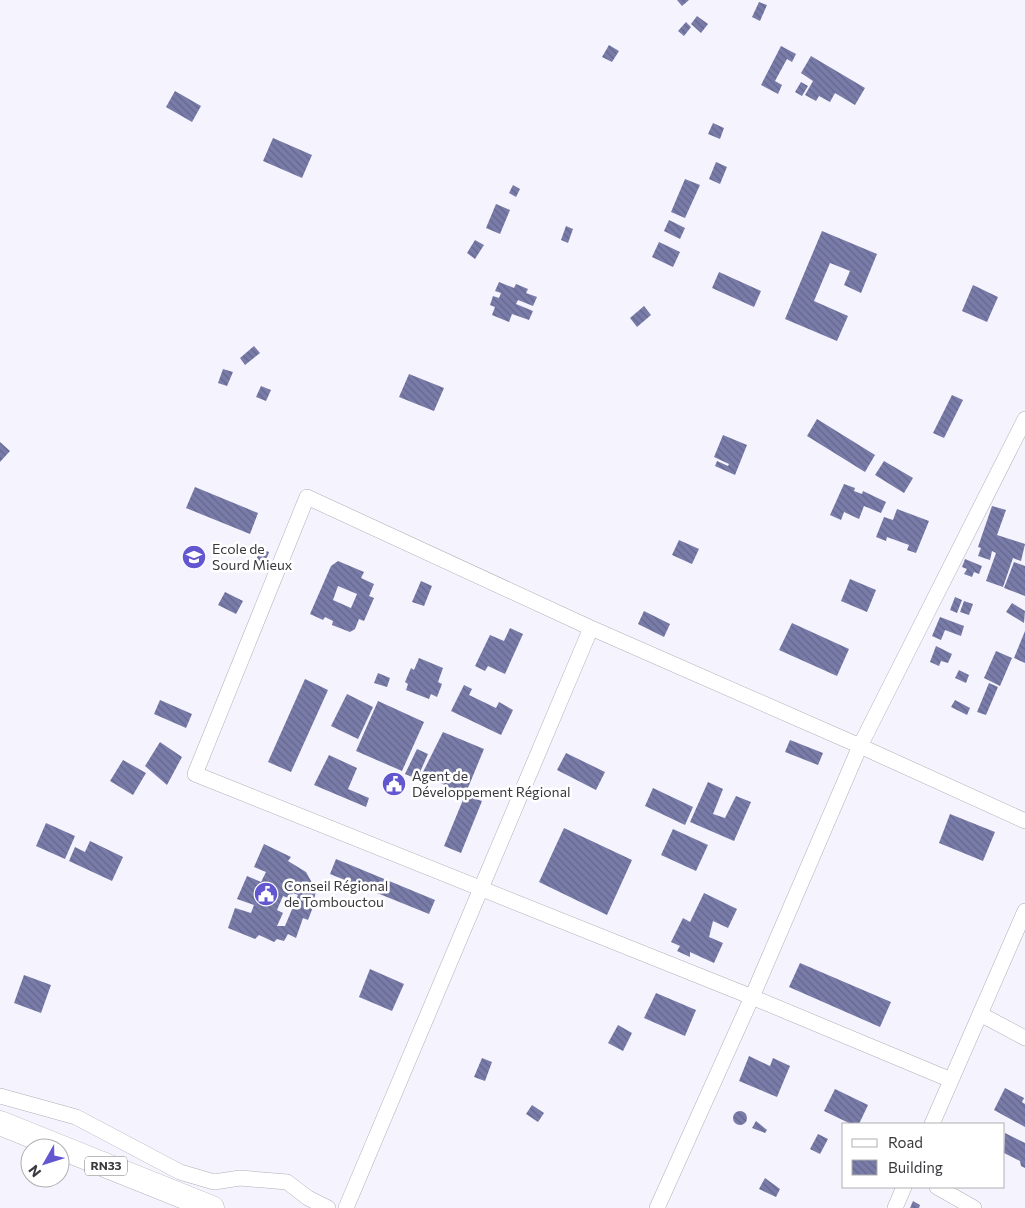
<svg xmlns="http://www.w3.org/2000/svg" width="1025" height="1208" font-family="Commissioner,sans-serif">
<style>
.building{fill:url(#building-back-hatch);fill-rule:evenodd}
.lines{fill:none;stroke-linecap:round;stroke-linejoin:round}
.street-casing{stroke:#b1aeb8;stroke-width:16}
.primary-casing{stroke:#b1aeb8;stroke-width:25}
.street{stroke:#fff;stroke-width:15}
.primary{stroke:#fff;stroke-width:24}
.labels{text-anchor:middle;stroke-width:5;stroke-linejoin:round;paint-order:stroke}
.shield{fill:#fff;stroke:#757477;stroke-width:1}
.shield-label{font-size:12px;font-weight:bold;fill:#3a393d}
.poi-label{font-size:14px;fill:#3a393d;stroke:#fff;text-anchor:start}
</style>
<defs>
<pattern id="building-back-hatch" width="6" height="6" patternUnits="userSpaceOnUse" patternTransform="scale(1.25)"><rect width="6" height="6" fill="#797ca9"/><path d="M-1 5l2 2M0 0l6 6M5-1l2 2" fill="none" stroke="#64678b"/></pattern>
</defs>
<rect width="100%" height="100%" fill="#f5f3fd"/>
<path class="building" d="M 677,0 L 689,0 L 682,6 Z
M 759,2 L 767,5 L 760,21 L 752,17 Z
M 697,16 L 708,24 L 701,33 L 691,24 Z
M 686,22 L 691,27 L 684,36 L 678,31 Z
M 609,45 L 619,51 L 612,62 L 602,57 Z
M 781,46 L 796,54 L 792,62 L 787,59 L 775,81 L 782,85 L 778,94 L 761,85 Z
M 811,56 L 865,88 L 855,105 L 835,93 L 830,102 L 819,96 L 816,101 L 805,95 L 813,81 L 801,73 Z
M 801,82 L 808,86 L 802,96 L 795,92 Z
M 175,91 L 201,106 L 192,122 L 166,107 Z
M 713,123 L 724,128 L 720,139 L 708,134 Z
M 273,138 L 312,155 L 302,178 L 263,161 Z
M 716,162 L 727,167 L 720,184 L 709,179 Z
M 685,179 L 700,185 L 685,218 L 671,212 Z
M 513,185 L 520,189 L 516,197 L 509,193 Z
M 496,204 L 510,210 L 500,234 L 486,228 Z
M 669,220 L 685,228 L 680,239 L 664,231 Z
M 566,226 L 573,229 L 568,243 L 561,240 Z
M 822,231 L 877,254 L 861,293 L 844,285 L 850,271 L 830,263 L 814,301 L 848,316 L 837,341 L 785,319 Z
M 475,240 L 484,245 L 475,259 L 467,253 Z
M 659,242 L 680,252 L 673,267 L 652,257 Z
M 719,272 L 761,291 L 754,307 L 712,288 Z
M 499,282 L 514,288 L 516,284 L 528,289 L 526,293 L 537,297 L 533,306 L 518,300 L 516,304 L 533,311 L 529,320 L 512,314 L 509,322 L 492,315 L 495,307 L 490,305 L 493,296 L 499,298 L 501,293 L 495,291 Z
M 973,285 L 998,297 L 987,322 L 962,311 Z
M 644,306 L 651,315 L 637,327 L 630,318 Z
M 254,346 L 260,353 L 245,365 L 240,358 Z
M 223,369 L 233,372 L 227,386 L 218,383 Z
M 409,374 L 444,388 L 434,411 L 399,397 Z
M 261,386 L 271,390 L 266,401 L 256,397 Z
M 952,395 L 963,400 L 944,438 L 933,433 Z
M 817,419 L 875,455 L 865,472 L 807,436 Z
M 723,435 L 747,445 L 735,475 L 715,466 L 717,461 L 728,466 L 729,464 L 714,457 Z
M 0,442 L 10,451 L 0,462 Z
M 884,461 L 913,478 L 904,493 L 875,475 Z
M 844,484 L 855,488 L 854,491 L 862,494 L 863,491 L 886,502 L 881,513 L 864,506 L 859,519 L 844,512 L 841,520 L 830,515 Z
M 195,487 L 258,513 L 250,534 L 186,508 Z
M 992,506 L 1006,510 L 997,535 L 1025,544 L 1021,561 L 1013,558 L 1003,587 L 986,581 L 996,553 L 992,551 L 990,560 L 978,556 L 981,548 L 978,547 Z
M 897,509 L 929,521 L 916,553 L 907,550 L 909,545 L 887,537 L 886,541 L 876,537 L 884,517 L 893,520 Z
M 679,540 L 699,549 L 692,564 L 672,555 Z
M 260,549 L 269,552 L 264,566 L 255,563 Z
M 965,559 L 982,566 L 979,574 L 974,572 L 972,577 L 964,574 L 967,569 L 962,567 Z
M 338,561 L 364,572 L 361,578 L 374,584 L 369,596 L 374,598 L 364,621 L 359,619 L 355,629 L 350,632 L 332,625 L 333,621 L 325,617 L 323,620 L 310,614 L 331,566 ZM 338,586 L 357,594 L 351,608 L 333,600 Z
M 1014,562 L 1025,566 L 1025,596 L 1004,588 Z
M 850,579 L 876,590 L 867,612 L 841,601 Z
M 421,581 L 432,586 L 424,606 L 412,602 Z
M 225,592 L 243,601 L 236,614 L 218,605 Z
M 955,597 L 962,600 L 957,613 L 950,610 Z
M 964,601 L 973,604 L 969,615 L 960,612 Z
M 1012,603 L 1025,611 L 1024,623 L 1006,612 Z
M 644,611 L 670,624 L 664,637 L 638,624 Z
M 940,617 L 964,626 L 961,636 L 945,630 L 941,640 L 932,636 Z
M 792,623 L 849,649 L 837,676 L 779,650 Z
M 510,628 L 523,634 L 505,674 L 488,666 L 485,671 L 475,666 L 490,635 L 504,641 Z
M 1025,631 L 1025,663 L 1014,658 Z
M 936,646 L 952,654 L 948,663 L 941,661 L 939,666 L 930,662 Z
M 996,651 L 1012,658 L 1000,686 L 984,678 Z
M 419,658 L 443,668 L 438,682 L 442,684 L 437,697 L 431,694 L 429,699 L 406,690 L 408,684 L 405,682 L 411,668 L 414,670 Z
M 959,670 L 969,675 L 966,683 L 955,678 Z
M 378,673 L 390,678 L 387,687 L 374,683 Z
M 305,679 L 328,690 L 291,772 L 268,762 Z
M 989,683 L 998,687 L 986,715 L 977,712 Z
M 464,685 L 472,689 L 469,695 L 496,708 L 499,702 L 513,710 L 501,735 L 451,711 Z
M 347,694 L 373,707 L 358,739 L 331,726 Z
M 160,700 L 192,714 L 186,728 L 154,714 Z
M 955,700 L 970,708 L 967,715 L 951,707 Z
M 378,701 L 424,722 L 402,771 L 356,751 Z
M 443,732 L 484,749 L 465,795 L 482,801 L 461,853 L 444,846 L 465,795 L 422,774 Z
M 790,740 L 823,753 L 818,765 L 785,752 Z
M 160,742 L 182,757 L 167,785 L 145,766 Z
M 417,749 L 428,754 L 417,779 L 405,774 Z
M 566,753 L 605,772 L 596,790 L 557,770 Z
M 329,755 L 357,768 L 348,789 L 369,798 L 366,807 L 314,785 Z
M 123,760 L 146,773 L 133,795 L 110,781 Z
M 708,782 L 723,789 L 713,814 L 725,818 L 736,796 L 751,802 L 734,841 L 690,822 Z
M 653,788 L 693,807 L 685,825 L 645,806 Z
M 950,814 L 995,832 L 983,861 L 939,843 Z
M 46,823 L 75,836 L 65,859 L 36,846 Z
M 564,828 L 632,860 L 607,915 L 539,882 Z
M 673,829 L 708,845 L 696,871 L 661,855 Z
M 90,841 L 123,857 L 112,881 L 69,861 L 75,847 L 85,852 Z
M 264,844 L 291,857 L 288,861 L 306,872 L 316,890 L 313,907 L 308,920 L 303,918 L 296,938 L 288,934 L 284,941 L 277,939 L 274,942 L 259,935 L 255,939 L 228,928 L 235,908 L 251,913 L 254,905 L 237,899 L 247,876 L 261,882 L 266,872 L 254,867 ZM 293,893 L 298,895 L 285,926 L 277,926 L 283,913 L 277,910 L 283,896 L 290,899 Z
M 336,859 L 435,900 L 429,914 L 330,874 Z
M 704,893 L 737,909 L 728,928 L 713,921 L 709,937 L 723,943 L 714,963 L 690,952 L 690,957 L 677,951 L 680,946 L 671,942 L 683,918 L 690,922 Z
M 800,963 L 891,1002 L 880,1027 L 789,987 Z
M 370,969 L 404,984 L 392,1011 L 359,997 Z
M 24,975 L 51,985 L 41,1013 L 14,1003 Z
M 656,993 L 696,1010 L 685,1036 L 644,1018 Z
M 618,1025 L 632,1033 L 623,1051 L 608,1043 Z
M 749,1056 L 770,1066 L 773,1058 L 790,1066 L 777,1097 L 739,1081 Z
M 482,1058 L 492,1062 L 485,1081 L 474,1077 Z
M 1005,1088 L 1024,1098 L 1022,1102 L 1025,1104 L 1025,1127 L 994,1110 Z
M 835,1089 L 868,1105 L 859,1124 L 851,1124 L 824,1111 Z
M 532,1105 L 544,1113 L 538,1122 L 526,1114 Z
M733 1118a7 7 0 1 1 14 0a7 7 0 1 1-14 0Z
M 756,1121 L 767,1130 L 765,1133 L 752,1128 Z
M 1005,1133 L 1025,1143 L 1025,1168 L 1021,1166 L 1020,1161 L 1004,1153 Z
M 818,1134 L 828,1139 L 820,1154 L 810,1149 Z
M 765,1178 L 780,1189 L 776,1197 L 759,1189 Z
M 913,1201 L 920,1205 L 919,1208 L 910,1208 Z"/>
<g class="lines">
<g class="street-casing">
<path id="street" d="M 980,1014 L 1025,1038
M 951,1080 L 752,997 L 195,774 L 307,497 L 591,628 L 860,746 L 1025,821
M 0,1096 L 76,1117 L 180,1172 L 214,1182 L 240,1178 L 287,1182 L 308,1198 L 328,1208
M 932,1124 L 1025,911
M 937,1187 L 974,1208
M 346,1208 L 591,628
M 657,1208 L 752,997 L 860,746 L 1025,419
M 895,1208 L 904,1187"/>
</g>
<g class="primary-casing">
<path id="primary" d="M 0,1123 L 212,1208"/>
</g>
<use href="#street" class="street"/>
<use href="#primary" class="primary"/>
</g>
<defs>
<g id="school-disc" transform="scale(1.25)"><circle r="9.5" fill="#6357d0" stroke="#fff"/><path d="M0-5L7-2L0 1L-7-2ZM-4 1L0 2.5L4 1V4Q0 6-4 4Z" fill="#fff"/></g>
<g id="civic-disc" transform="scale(1.25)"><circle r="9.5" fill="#6357d0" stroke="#fff"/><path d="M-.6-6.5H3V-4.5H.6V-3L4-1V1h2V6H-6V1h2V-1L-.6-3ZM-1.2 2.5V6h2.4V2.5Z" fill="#fff"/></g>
</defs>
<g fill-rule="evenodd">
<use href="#school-disc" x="194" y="557"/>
<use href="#civic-disc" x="394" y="784"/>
<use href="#civic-disc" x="266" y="894"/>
</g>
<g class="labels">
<rect class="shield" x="85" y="1156.5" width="42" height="19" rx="4"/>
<g class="shield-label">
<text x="106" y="1170">RN33</text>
</g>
<g class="poi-label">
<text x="212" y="554">Ecole de<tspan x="212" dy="16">Sourd Mieux</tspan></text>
<text x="412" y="781">Agent de<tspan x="412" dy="16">Développement Régional</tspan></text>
<text x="284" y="891">Conseil Régional<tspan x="284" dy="16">de Tombouctou</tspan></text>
</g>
</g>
<rect x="842" y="1123" width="162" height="65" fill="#ffffff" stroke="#b0b0b1"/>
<rect x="852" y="1139" width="25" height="8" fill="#ffffff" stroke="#b0b0b1"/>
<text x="888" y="1148" font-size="15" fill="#3a393d">Road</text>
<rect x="852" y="1160" width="25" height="15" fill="url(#building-back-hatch)" stroke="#b0b0b1"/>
<text x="888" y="1173" font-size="15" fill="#3a393d">Building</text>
<g transform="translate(45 1163) rotate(231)"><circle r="24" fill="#ffffff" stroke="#b0b0b1"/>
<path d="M0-4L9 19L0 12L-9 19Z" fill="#6357d0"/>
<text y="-8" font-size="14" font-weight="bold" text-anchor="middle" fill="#3a393d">N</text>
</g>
</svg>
